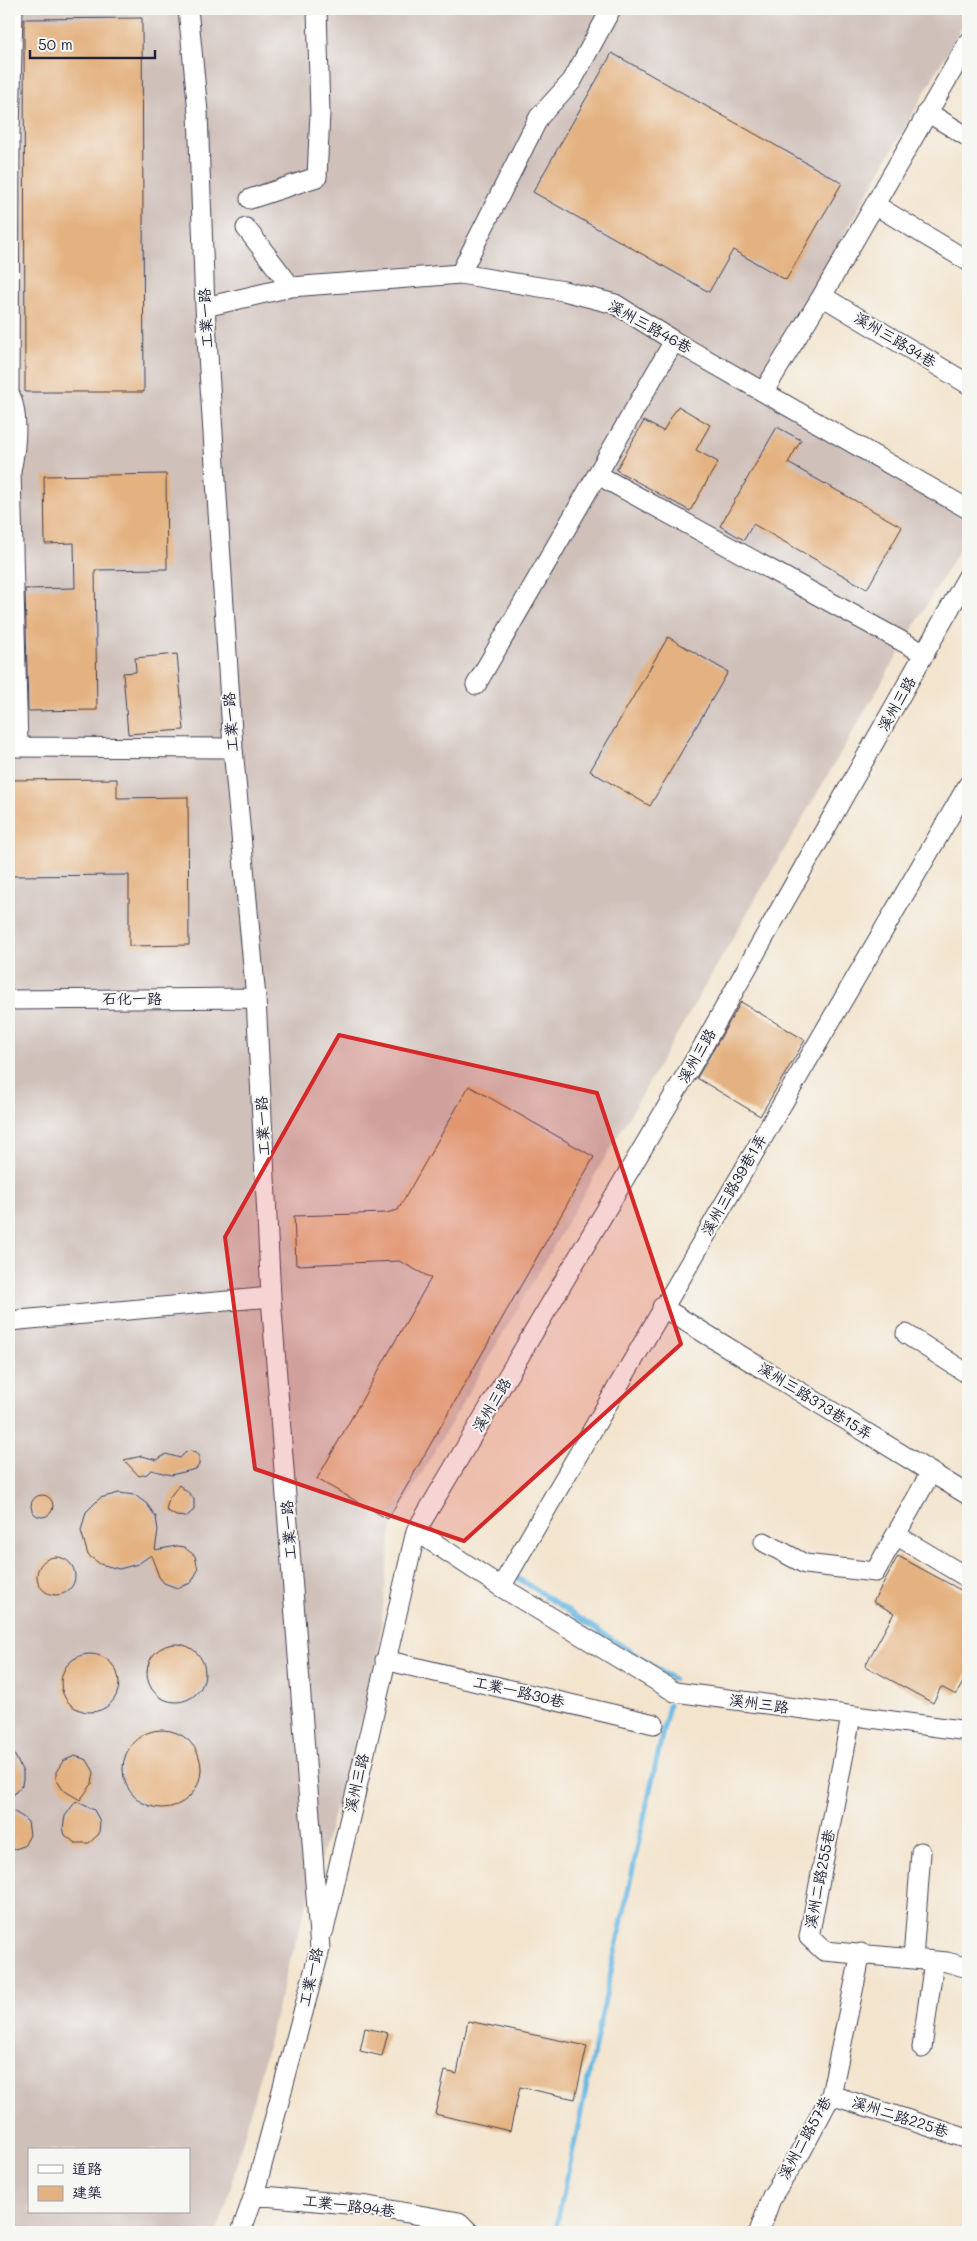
<svg xmlns="http://www.w3.org/2000/svg" width="977" height="2241" font-family="Mali,'LXGW WenKai TC',sans-serif">
<style>
.industrial{fill:#cfc0ba;fill-rule:evenodd}
.lines{fill:none;stroke-linecap:round;stroke-linejoin:round}
.stream{stroke:#69b9e4;stroke-width:5}
.building{fill:#e4b281}
.minor-casing{stroke:#413f51;stroke-width:21}
.minor{stroke:#fff;stroke-width:19}
.marked{fill:#d62828;fill-opacity:0.2;stroke:#d62828;stroke-width:4;stroke-linejoin:round}
.labels{text-anchor:middle;stroke-width:4;stroke-linejoin:round;paint-order:stroke}
.street-label{font-size:15px;fill:#22223b;stroke:#f6f6f2}
</style>
<rect width="100%" height="100%" fill="#f6f6f2"/>
<filter id="ink" filterUnits="userSpaceOnUse"><feTurbulence type="fractalNoise" baseFrequency=".02" numOctaves="2"/><feDisplacementMap in="SourceGraphic" scale="10" xChannelSelector="R" yChannelSelector="G"/><feConvolveMatrix kernelMatrix="1 2 1 2 8 2 1 2 1" color-interpolation-filters="sRGB"/></filter>
<filter id="wash" filterUnits="userSpaceOnUse"><feTurbulence type="fractalNoise" baseFrequency=".0096" numOctaves="4" result="noise"/><feDisplacementMap in="SourceGraphic" scale="20" xChannelSelector="R" yChannelSelector="G"/><feGaussianBlur stdDeviation="1.12" result="paint"/><feColorMatrix in="noise" values="0 0 0 0 0 0 0 0 0 0 0 0 0 0 0 0 0 1.4 0 .05"/><feComposite in="paint" operator="in"/></filter>
<g filter="url(#wash)">
<rect width="100%" height="100%" fill="#f3e4cd"/>
<path class="industrial" d="M 9,9 L 956,9 L 968,16 L 761,381 L 968,502 L 968,534 L 392,1524 L 376,1673 L 288,1967 L 226,2205 L 217,2232 L 9,2232 ZM 29,2150 L 189,2150 L 189,2212 L 29,2212 Z"/>
<g class="lines">
<path class="stream" d="M 513,1575 L 673,1679
M 555,2232 C 594,2057 629,1880 669,1705"/>
</g>
<g id="blocks">
<path class="building" d="M 142,18 L 144,392 L 25,392 L 24,19 Z
M 612,53 L 842,183 L 786,280 L 733,250 L 709,292 L 533,192 Z
M 678,406 L 710,425 L 696,450 L 718,462 L 690,511 L 616,470 L 644,421 L 663,431 Z
M 777,427 L 801,440 L 788,463 L 902,527 L 867,589 L 753,524 L 744,540 L 720,526 Z
M 166,474 L 167,569 L 95,570 L 97,710 L 28,711 L 25,589 L 75,588 L 74,543 L 45,544 L 44,476 Z
M 668,637 L 728,672 L 650,806 L 590,771 Z
M 177,654 L 184,730 L 128,734 L 123,673 L 136,672 L 135,658 Z
M 117,779 L 117,798 L 188,797 L 189,945 L 129,946 L 129,875 L 9,876 L 9,780 Z
M 741,1002 L 805,1040 L 760,1116 L 697,1078 Z
M 469,1086 L 594,1157 L 388,1519 L 317,1479 L 431,1278 L 399,1261 L 296,1265 L 294,1216 L 386,1213 L 398,1210 Z
M 191,1451 L 199,1455 L 199,1465 L 196,1469 L 171,1475 L 151,1470 L 147,1474 L 139,1476 L 124,1460 L 142,1456 L 157,1460 L 166,1454 L 180,1458 L 186,1452 Z
M 179,1485 L 191,1495 L 194,1499 L 194,1510 L 186,1517 L 176,1516 L 166,1510 L 169,1498 Z
M 119,1493 L 135,1495 L 147,1504 L 156,1517 L 158,1531 L 155,1550 L 177,1546 L 184,1547 L 195,1556 L 198,1570 L 191,1583 L 177,1588 L 164,1583 L 159,1577 L 151,1555 L 138,1564 L 119,1569 L 100,1564 L 88,1555 L 81,1531 L 86,1512 L 100,1498 Z
M31 1506a11 11 0 1 1 22 0a11 11 0 1 1-22 0Z
M 898,1556 L 968,1594 L 968,1673 L 956,1695 L 941,1687 L 933,1703 L 865,1666 L 894,1613 L 873,1602 Z
M37 1576a19 19 0 1 1 38 0a19 19 0 1 1-38 0Z
M147 1673a29 29 0 1 1 58 0a29 29 0 1 1-58 0Z
M61 1683a29 29 0 1 1 58 0a29 29 0 1 1-58 0Z
M123 1769a39 39 0 1 1 78 0a39 39 0 1 1-78 0Z
M 9,1744 L 23,1772 L 23,1779 L 22,1785 L 9,1800 Z
M 75,1756 L 87,1760 L 94,1772 L 92,1784 L 80,1800 L 63,1790 L 56,1779 L 56,1772 L 63,1761 Z
M 76,1801 L 94,1810 L 100,1821 L 99,1834 L 89,1843 L 75,1843 L 65,1835 L 63,1828 L 65,1816 Z
M 9,1809 L 23,1817 L 28,1822 L 30,1835 L 24,1846 L 9,1851 Z
M 468,2021 L 587,2046 L 575,2099 L 520,2087 L 510,2131 L 435,2114 L 445,2071 L 457,2074 Z
M 365,2028 L 388,2033 L 382,2056 L 360,2051 Z"/>
</g>
</g>
<g filter="url(#ink)">
<use href="#blocks" fill-opacity="0" stroke="#413f51" stroke-width="1"/>
<g class="lines">
<g class="minor-casing">
<path id="minor" d="M 13,9 L 10,132 L 9,392 C 20,415 16,447 11,471 L 18,746
M 188,9 L 198,112 L 205,307 L 233,748 L 256,998 L 271,1297 L 320,1949 L 254,2195 L 241,2232
M 927,112 L 968,137
M 250,199 L 317,177 L 320,113 L 317,9
M 875,205 L 968,261
M 246,228 L 291,287
M 460,274 L 539,117 L 572,81 L 611,9
M 822,296 L 968,384
M 205,307 L 291,287 L 460,274 L 564,291 L 615,304 L 674,341 L 968,509
M 764,391 L 822,296 L 968,43
M 598,475 L 925,654
M 476,685 L 674,341
M 9,747 L 233,748
M 9,1000 L 256,998
M 662,1307 L 968,1495
M 9,1321 L 271,1297
M 906,1334 L 968,1374
M 416,1531 L 501,1587 L 675,1692 L 968,1731
M 896,1535 L 968,1578
M 764,1542 L 805,1564 L 875,1572 L 931,1472
M 501,1587 L 968,785
M 385,1660 L 654,1724
M 851,1717 L 809,1937 L 824,1951 L 947,1962 L 968,1968
M 324,1930 L 416,1531 L 703,1046 L 968,576
M 913,1959 L 921,1852
M 922,2048 L 934,1961
M 831,2095 L 968,2139
M 254,2195 L 368,2206 L 459,2222 L 469,2232
M 759,2232 L 772,2196 L 801,2152 L 831,2095 L 861,1953"/>
</g>
<use href="#minor" class="minor"/>
</g>
</g>
<path class="marked" d="M 339,1035 L 597,1093 L 681,1344 L 464,1541 L 255,1469 L 225,1237 Z"/>
<g class="labels">
<g class="street-label">
<text transform="translate(206 318) rotate(-93)" y="5">工業一路</text>
<text transform="translate(650 327) rotate(29)" y="5">溪州三路46巷</text>
<text transform="translate(895 340) rotate(31)" y="5">溪州三路34巷</text>
<text transform="translate(897 704) rotate(-60)" y="5">溪州三路</text>
<text transform="translate(231 722) rotate(-94)" y="5">工業一路</text>
<text x="132" y="1004">石化一路</text>
<text transform="translate(697 1056) rotate(-60)" y="5">溪州三路</text>
<text transform="translate(263 1126) rotate(-93)" y="5">工業一路</text>
<text transform="translate(734 1185) rotate(-60)" y="5">溪州三路39巷1弄</text>
<text transform="translate(815 1401) rotate(32)" y="5">溪州三路373巷15弄</text>
<text transform="translate(492 1405) rotate(-59)" y="5">溪州三路</text>
<text transform="translate(289 1530) rotate(-94)" y="5">工業一路</text>
<text transform="translate(519 1692) rotate(13)" y="5">工業一路30巷</text>
<text transform="translate(759 1704) rotate(8)" y="5">溪州三路</text>
<text transform="translate(357 1783) rotate(-77)" y="5">溪州三路</text>
<text transform="translate(820 1879) rotate(-79)" y="5">溪州二路255巷</text>
<text transform="translate(311 1977) rotate(-77)" y="5">工業一路</text>
<text transform="translate(900 2117) rotate(18)" y="5">溪州二路225巷</text>
<text transform="translate(805 2138) rotate(-61)" y="5">溪州二路57巷</text>
<text transform="translate(349 2206) rotate(7)" y="5">工業一路94巷</text>
</g>
</g>
<rect width="977" height="2241" fill="none" stroke="#f6f6f2" stroke-width="30"/>
<rect x="28" y="2148" width="162" height="65" fill="#f6f6f2" stroke="#a1a1a9"/>
<rect x="38" y="2165" width="25" height="8" fill="#ffffff" stroke="#a1a1a9"/>
<text x="72" y="2174" font-size="15" fill="#22223b">道路</text>
<rect x="38" y="2186" width="25" height="15" fill="#e4b281" stroke="#a1a1a9"/>
<text x="72" y="2198" font-size="15" fill="#22223b">建築</text>
<path d="M30 50v8h125v-8" fill="none" stroke="#22223b" stroke-width="2.5"/>
<text x="38" y="50" font-size="15" fill="#22223b" stroke="#f6f6f2" stroke-width="4" paint-order="stroke">50 m</text>
</svg>
